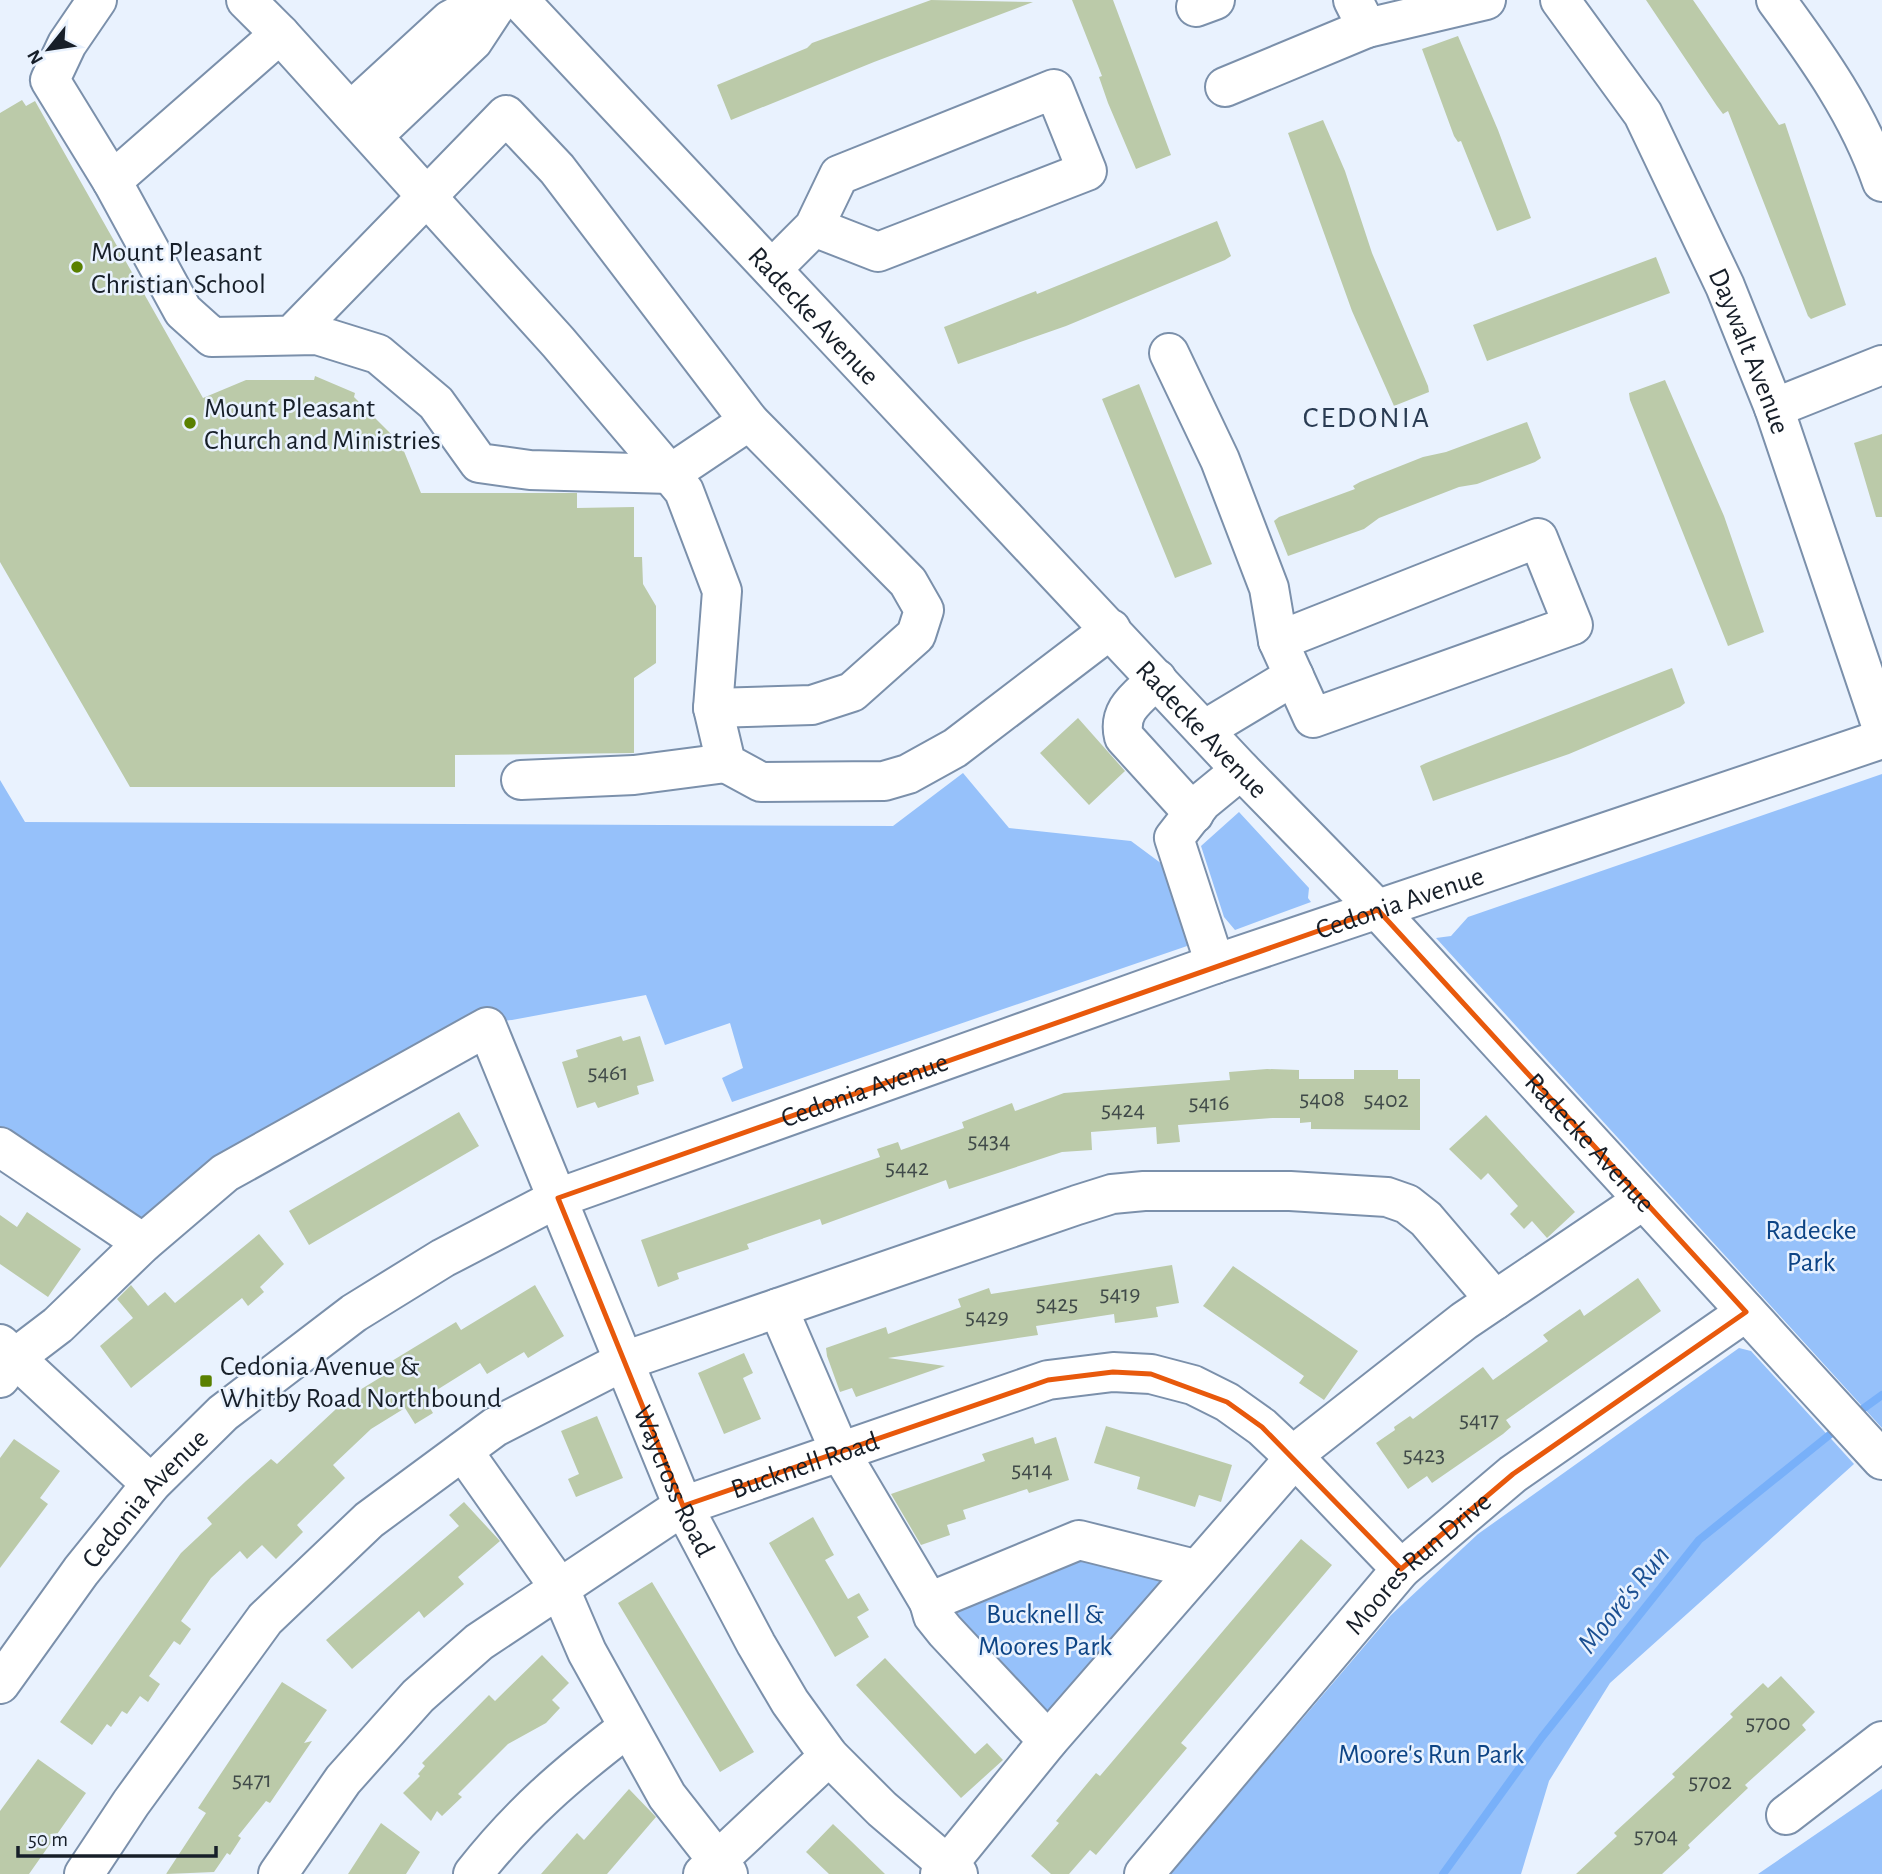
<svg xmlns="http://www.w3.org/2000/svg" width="1882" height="1874" font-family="'Alegreya Sans',sans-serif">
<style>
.green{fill:#96c1fa}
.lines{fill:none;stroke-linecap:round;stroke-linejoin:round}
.stream{stroke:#78b0f9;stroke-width:8}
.building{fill:#bbcaa9}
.minor-casing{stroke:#7b90ab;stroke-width:42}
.minor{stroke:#fff;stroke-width:38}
.marked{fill:none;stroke:#e8590c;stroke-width:5;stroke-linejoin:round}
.poi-dot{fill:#598000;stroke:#e9f2fe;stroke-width:2.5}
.labels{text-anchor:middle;stroke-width:5;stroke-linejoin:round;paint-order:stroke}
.number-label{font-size:24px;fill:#404a49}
.poi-label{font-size:28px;fill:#171f29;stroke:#e9f2fe;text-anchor:start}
.street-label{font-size:28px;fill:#171f29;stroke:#e9f2fe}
.park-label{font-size:28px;fill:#0d4485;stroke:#e9f2fe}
.neighbourhood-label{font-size:30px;letter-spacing:2px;fill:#2a3c53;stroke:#e9f2fe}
.water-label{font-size:30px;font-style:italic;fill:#1c5092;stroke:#e9f2fe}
</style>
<rect width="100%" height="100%" fill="#e9f2fe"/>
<path class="green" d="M 963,773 L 1009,828 L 1131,841 L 1162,864 L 1190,945 L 732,1102 L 722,1078 L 743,1068 L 730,1023 L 665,1045 L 646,995 L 512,1020 L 450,1025 L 158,1216 L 138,1220 L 0,1128 L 0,780 L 25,822 L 893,826 Z
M 1882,774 L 1882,1428 L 1436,938 L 1451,936 L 1468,917 Z
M 1239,812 L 1309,888 L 1308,898 L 1311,902 L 1235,930 L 1224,917 L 1201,846 Z
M 1739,1348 L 1751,1351 L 1854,1464 L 1610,1683 L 1549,1781 L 1521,1874 L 1170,1874 L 1391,1615 L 1478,1534 Z
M 1083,1549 L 1172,1575 L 1055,1714 L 1040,1716 L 940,1606 Z
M 1882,1789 L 1882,1874 L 1758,1874 Z"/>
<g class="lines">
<path class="stream" d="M 1853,1416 L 1882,1395
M 1443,1874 L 1542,1737 L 1699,1540 L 1838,1428"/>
</g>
<path class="building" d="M 931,0 L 1033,2 L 874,62 L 731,120 L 717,85 L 807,48 L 812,43 Z
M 1072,0 L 1113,0 L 1171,155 L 1136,169 L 1108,103 L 1099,77 L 1102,76 Z
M 1646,0 L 1693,0 L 1779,125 L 1785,123 L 1846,305 L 1811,319 L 1808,316 L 1728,111 L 1723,114 L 1717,106 Z
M 1458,36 L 1498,130 L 1531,218 L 1497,231 L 1461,141 L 1458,142 L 1454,136 L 1422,49 Z
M 22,100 L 26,106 L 35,101 L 203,398 L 246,380 L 314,380 L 315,376 L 355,393 L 354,397 L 401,444 L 421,493 L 577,493 L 577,508 L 634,507 L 634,557 L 642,557 L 643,584 L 656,606 L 656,663 L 634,678 L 634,753 L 455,755 L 455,787 L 130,787 L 0,562 L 0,113 Z
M 1323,120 L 1345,171 L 1372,253 L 1428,386 L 1429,392 L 1394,406 L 1352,311 L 1288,133 Z
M 1217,221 L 1231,256 L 1225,260 L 1066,326 L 958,364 L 944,327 L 1036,291 L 1037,294 Z
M 1656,257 L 1670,293 L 1487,361 L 1473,325 Z
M 1665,380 L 1724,516 L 1764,632 L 1728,646 L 1630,400 L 1629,393 Z
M 1139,384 L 1212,564 L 1175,578 L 1102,399 Z
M 1527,422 L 1541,458 L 1535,462 L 1477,484 L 1459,487 L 1379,518 L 1364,529 L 1288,556 L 1274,521 L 1279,517 L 1355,489 L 1353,486 L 1360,482 L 1423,457 L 1446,452 Z
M 1882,434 L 1882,517 L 1876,517 L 1854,443 Z
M 1672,668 L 1685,703 L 1680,707 L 1569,754 L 1433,801 L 1420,766 L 1426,763 Z
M 1078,718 L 1125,771 L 1089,805 L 1040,753 Z
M 621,1036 L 623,1041 L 640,1036 L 654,1081 L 637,1086 L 639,1094 L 598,1108 L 595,1102 L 577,1108 L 562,1062 L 578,1057 L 576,1050 Z
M 1267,1069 L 1299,1070 L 1299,1079 L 1354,1079 L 1354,1070 L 1398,1070 L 1398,1079 L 1420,1079 L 1420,1130 L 1311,1129 L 1311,1122 L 1300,1123 L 1300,1118 L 1272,1118 L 1178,1125 L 1180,1142 L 1157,1144 L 1156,1127 L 1091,1132 L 1092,1150 L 1062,1152 L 949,1189 L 946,1180 L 822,1225 L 820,1219 L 747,1244 L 749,1249 L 677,1273 L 679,1279 L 658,1287 L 641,1240 L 880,1157 L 877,1149 L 898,1142 L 901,1150 L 964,1128 L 962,1122 L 1012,1103 L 1015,1111 L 1064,1093 L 1230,1080 L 1229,1072 Z
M 459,1112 L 479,1146 L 309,1245 L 289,1211 Z
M 1486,1115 L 1575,1212 L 1547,1238 L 1532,1221 L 1524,1229 L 1510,1214 L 1518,1206 L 1488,1173 L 1481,1180 L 1449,1149 Z
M 27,1212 L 81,1249 L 48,1297 L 0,1264 L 0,1215 L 17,1227 Z
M 259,1234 L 284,1264 L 260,1287 L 264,1292 L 248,1306 L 242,1298 L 131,1388 L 100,1346 L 133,1318 L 117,1299 L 131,1285 L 148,1306 L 165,1292 L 175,1303 Z
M 1172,1265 L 1179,1303 L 1156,1307 L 1158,1317 L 1115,1323 L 1114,1314 L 1036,1326 L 1038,1335 L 888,1358 L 945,1366 L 856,1397 L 852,1388 L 840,1392 L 827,1356 L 826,1348 L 886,1327 L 888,1334 L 909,1326 L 961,1307 L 958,1299 L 989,1288 L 991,1294 Z
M 1233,1266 L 1358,1351 L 1324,1400 L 1299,1383 L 1304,1376 L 1203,1306 Z
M 1638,1278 L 1661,1311 L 1506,1420 L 1511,1427 L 1503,1434 L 1432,1483 L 1427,1476 L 1408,1489 L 1376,1443 L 1395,1430 L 1394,1427 L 1410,1416 L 1413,1419 L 1483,1367 L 1493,1380 L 1548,1341 L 1543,1335 L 1580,1309 L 1584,1316 Z
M 535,1285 L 564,1336 L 528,1358 L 524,1352 L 487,1374 L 480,1363 L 424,1398 L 433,1413 L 415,1424 L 405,1408 L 371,1429 L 333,1465 L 345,1478 L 297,1525 L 303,1532 L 276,1559 L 262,1545 L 247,1559 L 240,1551 L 211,1578 L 181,1621 L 191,1629 L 180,1645 L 174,1641 L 149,1676 L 160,1684 L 148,1702 L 140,1696 L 127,1714 L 122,1711 L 111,1727 L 107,1724 L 92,1745 L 60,1722 L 181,1553 L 212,1524 L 207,1518 L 246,1481 L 271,1459 L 277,1464 L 350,1396 L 386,1374 L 382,1367 L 456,1322 L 461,1330 Z
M 744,1353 L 753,1373 L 743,1378 L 761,1419 L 724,1434 L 698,1373 Z
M 597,1416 L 623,1478 L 576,1497 L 568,1479 L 579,1474 L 561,1431 Z
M 1106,1426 L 1232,1465 L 1221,1502 L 1199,1495 L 1195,1507 L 1137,1489 L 1140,1477 L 1094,1463 Z
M 1033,1437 L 1035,1444 L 1056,1437 L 1069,1480 L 1029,1493 L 1027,1489 L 963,1510 L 966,1519 L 947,1525 L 950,1535 L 921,1545 L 891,1494 L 985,1461 L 982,1454 Z
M 14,1439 L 60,1471 L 40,1498 L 48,1504 L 0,1568 L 0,1458 Z
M 464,1502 L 500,1541 L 458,1577 L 464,1584 L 424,1618 L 419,1611 L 352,1669 L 326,1640 L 459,1526 L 449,1515 Z
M 813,1517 L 834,1555 L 825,1560 L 848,1599 L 859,1593 L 869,1610 L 857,1617 L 869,1637 L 835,1657 L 769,1543 Z
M 1301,1539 L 1332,1565 L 1181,1743 L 1187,1748 L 1096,1855 L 1090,1850 L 1069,1874 L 1051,1874 L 1031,1856 L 1059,1823 L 1056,1821 L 1096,1773 L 1100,1776 Z
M 652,1582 L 754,1752 L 720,1772 L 618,1603 Z
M 542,1655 L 569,1683 L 552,1700 L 560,1708 L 546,1723 L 508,1744 L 458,1794 L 462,1797 L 442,1816 L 437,1811 L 431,1821 L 403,1793 L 420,1776 L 418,1774 L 425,1766 L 422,1763 L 489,1695 L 495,1701 Z
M 885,1658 L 975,1754 L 987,1743 L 1003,1760 L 961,1798 L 856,1685 Z
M 1781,1676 L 1815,1712 L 1802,1725 L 1806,1730 L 1745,1785 L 1748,1788 L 1688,1845 L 1690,1848 L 1662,1874 L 1576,1874 L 1617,1836 L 1614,1833 L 1675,1777 L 1672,1774 L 1733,1717 L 1730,1714 L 1763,1683 L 1768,1688 Z
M 282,1682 L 327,1710 L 304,1743 L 312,1741 L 270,1803 L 266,1801 L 238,1836 L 241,1838 L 230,1855 L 227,1853 L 214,1872 L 166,1874 L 206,1813 L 198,1808 Z
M 38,1759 L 86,1793 L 29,1874 L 0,1874 L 0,1811 Z
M 629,1789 L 656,1817 L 607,1874 L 541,1874 L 577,1833 L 584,1840 Z
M 381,1823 L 420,1852 L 406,1874 L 348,1874 Z
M 833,1824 L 851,1841 L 885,1874 L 829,1874 L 806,1852 Z"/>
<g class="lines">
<g class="minor-casing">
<g id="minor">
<path d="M 97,0 L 67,44 L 50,80 L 112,181 L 280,34 L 558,342 L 670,474 L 684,491 L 722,591 L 713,708 L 726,763 L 761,782 L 884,781 L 908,774 L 955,748 L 1111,629"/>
<path d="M 246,0 L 280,34"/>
<path id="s1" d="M 519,0 L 1241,770 L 1378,910 L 1882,1460"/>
<path d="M 1353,0 L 1367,28 L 1486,0"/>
<path id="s2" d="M 1560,0 L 1643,114 L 1725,286 L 1774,408 L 1882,728"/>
<path d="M 1776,0 C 1818,57 1859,115 1882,182"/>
<path d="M 1196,7 L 1215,0"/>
<path d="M 1225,87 L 1367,28"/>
<path d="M 351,111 L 450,20 L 487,0"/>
<path d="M 373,136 L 473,41 L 500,0"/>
<path d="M 112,181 L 183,311 L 212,337 L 317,335 L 378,354 L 436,403 L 479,463 L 530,470 L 670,474 L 749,421 L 557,169 L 506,115 L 292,335"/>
<path d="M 772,269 L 814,227 L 839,175 L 1054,89 L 1087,171 L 878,252 L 814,227"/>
<path d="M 1169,353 L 1220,460 L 1269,588 L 1278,641"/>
<path d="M 1774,408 L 1882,365"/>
<path d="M 1538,538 L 1573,625 L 1313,718 L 1278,641 Z"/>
<path d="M 1157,679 C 1139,697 1117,709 1124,737 L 1194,814"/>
<path d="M 713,708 L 812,705 L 852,692 L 916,635 L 924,610 L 908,582 L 749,421"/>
<path d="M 1204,730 L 1294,676"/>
<path d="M 521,780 L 634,775 L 726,763"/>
<path d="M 1215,964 L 1174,838 L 1202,802 L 1241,770"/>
<path d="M 0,1147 L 143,1243"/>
<path d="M 778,1308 L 840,1452 L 929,1602"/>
<path d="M 0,1344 L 151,1484"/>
<path id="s3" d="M 0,1378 L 16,1357 L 58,1325 L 143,1243 L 225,1173 L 487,1027 L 683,1506 L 756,1644 L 790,1702 L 829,1756 L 882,1809 L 958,1874"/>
<path d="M 463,1451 L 559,1587 L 587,1652 L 667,1796 L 728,1874"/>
<path id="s4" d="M 0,1684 L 81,1571 L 151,1484 L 223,1413 L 354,1313 L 443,1258 L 558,1198 L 1215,964 L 1882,739"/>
<path d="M 1048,1741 L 945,1631 L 933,1616 L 929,1602 L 1079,1540 L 1195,1569"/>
<path d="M 1786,1815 L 1882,1741"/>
<path d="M 84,1874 L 131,1803 L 265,1619 L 369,1520 L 495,1427 L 624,1361 L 1077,1205 L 1112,1194 L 1144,1191 L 1290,1191 L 1387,1197 L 1407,1204 L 1426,1219 L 1495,1300"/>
<path id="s5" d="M 278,1874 L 343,1780 L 418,1696 L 479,1642 L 683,1506 L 1048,1380 L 1113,1372 L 1151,1374 L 1193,1385 L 1227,1402 L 1262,1427 L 1294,1457 L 1401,1569"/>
<path d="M 473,1874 C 520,1814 567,1774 627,1728"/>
<path d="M 703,1874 L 829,1756"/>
<path d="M 940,1874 L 1048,1741 L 1306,1445 L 1464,1321 L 1642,1201"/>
<path id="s6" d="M 1144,1874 L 1401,1569 L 1513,1474 L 1746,1312"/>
</g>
</g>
<use href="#minor" class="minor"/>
</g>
<path class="marked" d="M 1378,910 L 1746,1312 L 1513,1474 L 1401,1569 L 1262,1427 L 1227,1402 L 1151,1374 L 1113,1372 L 1048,1380 L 683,1506 L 558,1198 Z"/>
<g class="poi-dot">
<circle cx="77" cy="267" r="7"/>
<circle cx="190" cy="423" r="7"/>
<rect x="199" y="1374" width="14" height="14" rx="3.5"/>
</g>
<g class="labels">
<g class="number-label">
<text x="608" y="1080">5461</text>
<text x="1322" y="1106">5408</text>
<text x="1386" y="1107">5402</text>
<text x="1209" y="1110">5416</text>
<text x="1123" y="1117">5424</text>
<text x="989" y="1148">5434</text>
<text x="907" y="1175">5442</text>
<text x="1120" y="1301">5419</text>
<text x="1057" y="1311">5425</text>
<text x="987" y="1324">5429</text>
<text x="1479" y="1427">5417</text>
<text x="1424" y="1462">5423</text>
<text x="1032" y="1477">5414</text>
<text x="1768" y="1730">5700</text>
<text x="252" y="1787">5471</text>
<text x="1710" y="1789">5702</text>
<text x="1656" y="1843">5704</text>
</g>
<g class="poi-label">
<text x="91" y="261">Mount Pleasant<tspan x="91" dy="32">Christian School</tspan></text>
<text x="204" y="417">Mount Pleasant<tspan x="204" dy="32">Church and Ministries</tspan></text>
<text x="220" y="1375">Cedonia Avenue &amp;<tspan x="220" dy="32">Whitby Road Northbound</tspan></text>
</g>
<g class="street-label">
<text dy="10" stroke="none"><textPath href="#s1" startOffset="432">Radecke Avenue</textPath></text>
<text dy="10" stroke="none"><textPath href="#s2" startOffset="401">Daywalt Avenue</textPath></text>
<text dy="10" stroke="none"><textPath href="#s1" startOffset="999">Radecke Avenue</textPath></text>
<text dy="10" stroke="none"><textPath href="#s4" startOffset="1643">Cedonia Avenue</textPath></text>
<text dy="10" stroke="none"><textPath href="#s4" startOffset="1076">Cedonia Avenue</textPath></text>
<text dy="10" stroke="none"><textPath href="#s1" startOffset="1566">Radecke Avenue</textPath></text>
<text dy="10" stroke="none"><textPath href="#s5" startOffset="682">Bucknell Road</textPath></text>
<text dy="10" stroke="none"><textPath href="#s3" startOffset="1096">Waycross Road</textPath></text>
<text dy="10" stroke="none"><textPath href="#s4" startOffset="236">Cedonia Avenue</textPath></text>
<text dy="10" stroke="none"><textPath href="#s6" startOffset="415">Moores Run Drive</textPath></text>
</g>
<g class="park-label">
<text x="1811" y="1239">Radecke<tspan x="1811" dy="32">Park</tspan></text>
<text x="1045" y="1623">Bucknell &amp;<tspan x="1045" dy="32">Moores Park</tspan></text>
<text x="1431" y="1763">Moore's Run Park</text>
</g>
<g class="neighbourhood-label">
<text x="1367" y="427">CEDONIA</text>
</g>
<g class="water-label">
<text transform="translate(1623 1599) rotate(-51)" y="10">Moore's Run</text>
</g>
</g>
<g transform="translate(49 49) rotate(240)" stroke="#e9f2fe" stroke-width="5" paint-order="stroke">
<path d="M0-5L12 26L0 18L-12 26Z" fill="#171f29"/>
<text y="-10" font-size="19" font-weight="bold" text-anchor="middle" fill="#171f29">N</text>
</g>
<path d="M18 1846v10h198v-10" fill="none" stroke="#171f29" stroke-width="3.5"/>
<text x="28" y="1846" font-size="21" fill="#171f29" stroke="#e9f2fe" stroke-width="5" paint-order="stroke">50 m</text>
</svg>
